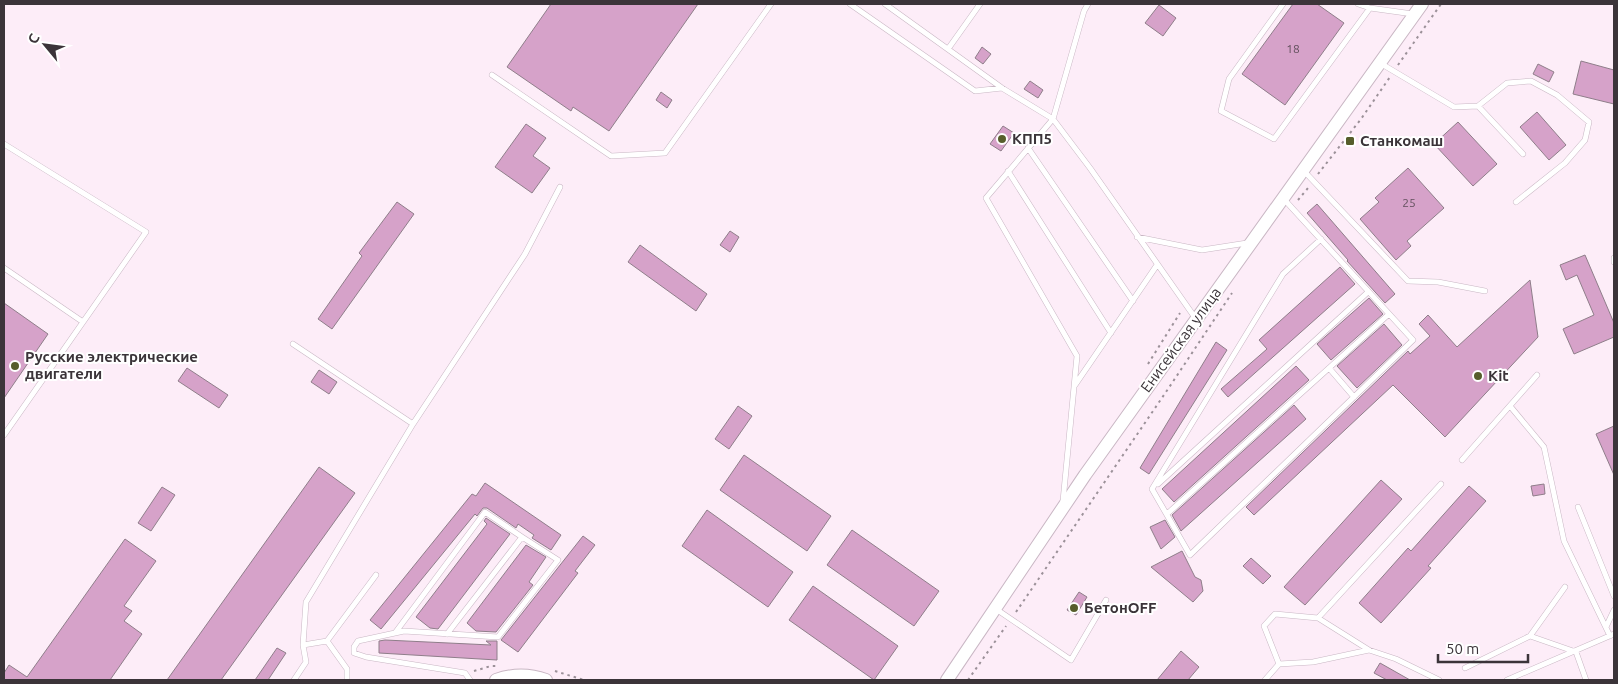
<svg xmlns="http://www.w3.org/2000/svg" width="1618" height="684" font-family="Ubuntu,sans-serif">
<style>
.building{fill:#d6a2c9;stroke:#8f7e8a}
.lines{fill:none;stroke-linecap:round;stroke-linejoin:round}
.service-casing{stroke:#c9b7c4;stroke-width:6}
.tertiary-casing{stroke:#c9b7c4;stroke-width:14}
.path{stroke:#9c9199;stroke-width:2;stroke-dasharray:2.5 4;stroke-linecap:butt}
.service{stroke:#fff;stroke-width:5}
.tertiary{stroke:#fff;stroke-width:12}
.poi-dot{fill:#565d2b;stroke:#fff;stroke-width:2}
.labels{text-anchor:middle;stroke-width:4;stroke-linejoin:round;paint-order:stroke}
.number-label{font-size:12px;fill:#62505d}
.poi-label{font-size:15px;font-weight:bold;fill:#3b3439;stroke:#fff;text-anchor:start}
.street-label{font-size:15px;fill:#3b3439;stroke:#fff}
</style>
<rect width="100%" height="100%" fill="#fdedf8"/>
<path class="building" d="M 551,4 L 698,4 L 609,131 L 573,107 L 571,111 L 507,67 Z
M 1293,4 L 1317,4 L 1344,23 L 1285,105 L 1242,74 Z
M 1159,5 L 1176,18 L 1163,36 L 1145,23 Z
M 982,47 L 991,54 L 983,64 L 975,58 Z
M 1581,61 L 1614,70 L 1614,104 L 1573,94 Z
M 1538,64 L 1554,72 L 1549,82 L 1533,74 Z
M 1030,81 L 1043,90 L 1038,98 L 1024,89 Z
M 661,92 L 672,100 L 667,108 L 656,100 Z
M 1537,112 L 1566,145 L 1549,160 L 1520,127 Z
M 1458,122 L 1497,164 L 1473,186 L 1434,144 Z
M 526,124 L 546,138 L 533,156 L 550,168 L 532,193 L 495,167 Z
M 1003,126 L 1014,133 L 1001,151 L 990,144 Z
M 1408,168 L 1444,208 L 1407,241 L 1411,246 L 1396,260 L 1360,219 L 1379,202 L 1375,198 Z
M 397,202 L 414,214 L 332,329 L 318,319 L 362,256 L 359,253 Z
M 1317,204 L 1395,294 L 1385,303 L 1347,261 L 1348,260 L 1307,213 Z
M 730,231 L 739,237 L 730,252 L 720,245 Z
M 640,245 L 707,294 L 696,311 L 628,262 Z
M 1585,255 L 1614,323 L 1614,337 L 1574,354 L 1563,329 L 1594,315 L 1577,275 L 1566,280 L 1560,265 Z
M 1340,267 L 1355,284 L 1228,397 L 1221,389 L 1267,349 L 1259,340 Z
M 1530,280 L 1538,337 L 1445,437 L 1393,385 L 1254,515 L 1246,507 L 1408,351 L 1410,354 L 1430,336 L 1419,324 L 1428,315 L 1457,347 Z
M 1369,298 L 1383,314 L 1331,360 L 1317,344 Z
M 4,303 L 48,334 L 4,398 Z
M 1384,324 L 1402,345 L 1357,388 L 1337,366 Z
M 1216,342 L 1227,350 L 1149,474 L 1140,468 Z
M 1296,366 L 1309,380 L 1174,502 L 1162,489 Z
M 187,368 L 228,395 L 219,408 L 178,381 Z
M 319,370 L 337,382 L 329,394 L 311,382 Z
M 1294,405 L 1306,419 L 1181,531 L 1172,515 Z
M 738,406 L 752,416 L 729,449 L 715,439 Z
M 1614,426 L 1614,475 L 1596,434 Z
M 744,455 L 831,516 L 807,551 L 720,490 Z
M 319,467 L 355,493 L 221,680 L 167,680 Z
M 1381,480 L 1402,499 L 1305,605 L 1284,587 Z
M 485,483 L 561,535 L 551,550 L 532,538 L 534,535 L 518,524 L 516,528 L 487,508 L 483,508 L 477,516 L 475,514 L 381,629 L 370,620 L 472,494 L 476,496 Z
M 1544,484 L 1545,494 L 1533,496 L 1531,486 Z
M 1469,486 L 1486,501 L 1428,566 L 1431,568 L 1381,623 L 1359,603 L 1408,548 L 1411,551 Z
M 162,487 L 175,495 L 151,531 L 138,523 Z
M 707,510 L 793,572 L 768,607 L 682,546 Z
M 486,518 L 510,534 L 438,629 L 430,628 L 416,617 L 487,524 L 484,521 Z
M 1165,520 L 1175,537 L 1161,549 L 1150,527 Z
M 852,530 L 939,591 L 914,626 L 827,565 Z
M 583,536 L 595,545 L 575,571 L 578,573 L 518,652 L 501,640 Z
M 125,539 L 156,561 L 124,606 L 132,611 L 124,621 L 142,634 L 110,680 L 4,680 L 4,673 L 9,665 L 27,677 Z
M 526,545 L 546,557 L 529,582 L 533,585 L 496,632 L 476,631 L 467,623 Z
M 1182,551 L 1195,577 L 1201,580 L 1203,591 L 1193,602 L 1151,567 Z
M 1251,558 L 1271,576 L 1263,584 L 1243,566 Z
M 813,586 L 898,646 L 874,680 L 789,620 Z
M 1079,592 L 1087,597 L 1076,615 L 1067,610 Z
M 385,640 L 491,645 L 486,641 L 497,641 L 497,660 L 379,653 L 379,641 Z
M 277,648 L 286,653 L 268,680 L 255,680 Z
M 1181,651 L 1199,667 L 1188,680 L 1157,680 Z
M 1380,663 L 1410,680 L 1387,680 L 1374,673 Z"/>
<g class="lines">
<g class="service-casing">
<path id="service" d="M 850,4 L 975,91 L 1002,88
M 885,4 L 1002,88 L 1053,119 L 1090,168 L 1196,319
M 1283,4 L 1229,79 L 1221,111 L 1274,139 L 1370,8 L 1413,14
M 1358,4 L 1370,8
M 948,49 L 980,4
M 1380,63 L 1454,107 L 1478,106 L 1507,83 L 1531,81 L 1557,95 L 1589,122 L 1585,140 L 1565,163 L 1516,202
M 492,75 L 611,156 L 665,153 L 771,4
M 1478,106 L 1523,154
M 4,144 L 146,232 L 4,435
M 1028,148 L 1133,301
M 1303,170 L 1408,281 L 1438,282 L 1485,291
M 1008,171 L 1111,333
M 1283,198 L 1292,208 L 1413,340 L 1190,555 L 1152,489 L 1283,274 L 1321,239
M 1137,237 L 1202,250 L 1247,243
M 1614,258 L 1614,262
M 4,268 L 83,322
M 293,344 L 413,424
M 1329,368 L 1354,397
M 1075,385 L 1157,265
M 1510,406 L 1544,447 L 1564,541 L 1610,636
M 1462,460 L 1537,375
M 1158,484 L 1368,292
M 1063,501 L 1077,356 L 986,198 L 1053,119 L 1084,11 L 1088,4
M 1578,507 L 1614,596
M 1167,514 L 1389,314
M 996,609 L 1071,660 L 1106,600
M 1318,618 L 1441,484
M 1606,627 L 1614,610
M 395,633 L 404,631 L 498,637 L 558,560 L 522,537
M 447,634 L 522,537 L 485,512 L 395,633 L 358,641 L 354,647 L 354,653 L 366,657 L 465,673 L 470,680
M 1530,636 L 1565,587
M 303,645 L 327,641
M 1279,664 L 1313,662 L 1369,650
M 1465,668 L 1530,636 L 1576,652 L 1586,680
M 294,680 L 306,662 L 303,645 L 306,602 L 413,424 L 525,254 L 560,187
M 347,680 L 347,669 L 327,641 L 376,575
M 1265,680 L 1279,664 L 1264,626 L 1275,614 L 1318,618 L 1369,650 L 1396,659 L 1439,680
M 1507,680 L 1614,634"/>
</g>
<g class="tertiary-casing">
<path id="tertiary" d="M 496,680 C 513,674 529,674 546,680
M 947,680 L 1085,475 L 1422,4"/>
</g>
<path class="path" d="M 1398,65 L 1441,4
M 1318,174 L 1361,119 L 1390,77
M 1298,200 L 1308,188
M 1148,364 L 1180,313
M 1016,612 L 1168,389 L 1232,293
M 474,671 L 491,666 L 498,666
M 555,671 L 584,680
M 968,680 L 1006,626"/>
<use href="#service" class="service"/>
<use href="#tertiary" class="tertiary"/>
</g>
<g class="poi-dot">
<circle cx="1002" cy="139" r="5"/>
<rect x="1345" y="136" width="10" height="10" rx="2.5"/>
<circle cx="15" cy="366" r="5"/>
<circle cx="1478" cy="376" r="5"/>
<circle cx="1074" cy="608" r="5"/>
</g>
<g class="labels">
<g class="number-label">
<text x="1293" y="53">18</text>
<text x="1409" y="207">25</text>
</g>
<g class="poi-label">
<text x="1012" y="144">КПП5</text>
<text x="1360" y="146">Станкомаш</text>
<text x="25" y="362">Русские электрические<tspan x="25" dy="17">двигатели</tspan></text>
<text x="1488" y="381">Kit</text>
<text x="1084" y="613">БетонOFF</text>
</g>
<g class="street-label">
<text transform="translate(1181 340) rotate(-54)" y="5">Енисейская улица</text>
</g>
</g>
<rect width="1618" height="684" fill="none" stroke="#3b3439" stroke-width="10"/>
<g transform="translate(45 45) rotate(299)" stroke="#ffffff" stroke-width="4" paint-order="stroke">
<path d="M0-4L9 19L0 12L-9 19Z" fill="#3b3439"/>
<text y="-8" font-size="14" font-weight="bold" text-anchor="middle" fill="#3b3439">С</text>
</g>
<path d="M1438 654v8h90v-8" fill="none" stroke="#3b3439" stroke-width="2.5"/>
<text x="1446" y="654" font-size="15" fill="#3b3439" stroke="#ffffff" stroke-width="4" paint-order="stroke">50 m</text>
</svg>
